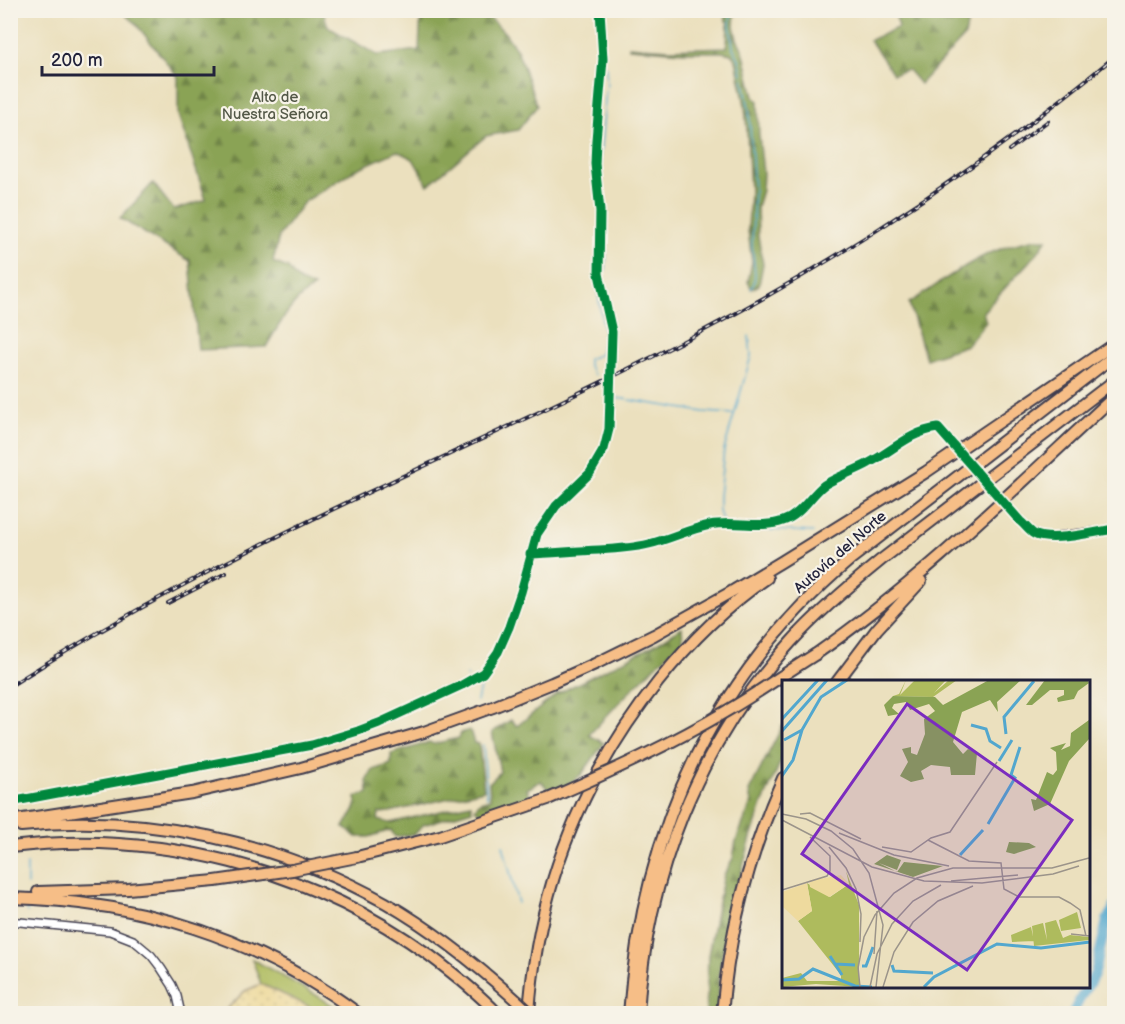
<svg xmlns="http://www.w3.org/2000/svg" width="1125" height="1024" font-family="'Balsamiq Sans',sans-serif">
<style>
.green{fill:#aebb5d;stroke:#686e4c;stroke-width:1.5}
.forest{fill:url(#forest-firs);stroke:#566248;stroke-width:1.5}
.sand{fill:url(#sand-dots);stroke:#887e6c;stroke-width:1.5}
.lines{fill:none;stroke-linecap:round;stroke-linejoin:round}
.stream{stroke:#52a7ce;stroke-width:1.5}
.river{stroke:#52a7ce;stroke-width:10}
.minor-casing{stroke:#403e4f;stroke-width:10}
.highway-casing{stroke:#403e4f;stroke-width:14}
.minor{stroke:#fff;stroke-width:7}
.highway{stroke:#f6be87;stroke-width:10}
.rail-casing{stroke:#22223b;stroke-width:4}
.rail{stroke:#f7f3e8;stroke-width:1.5;stroke-dasharray:4.5;stroke-linecap:butt}
.minor-bridge-casing{stroke:#403e4f;stroke-width:10;stroke-linecap:butt}
.highway-bridge-casing{stroke:#403e4f;stroke-width:14;stroke-linecap:butt}
.minor-bridge{stroke:#fff;stroke-width:7}
.highway-bridge{stroke:#f6be87;stroke-width:10}
.cycleway-casing{stroke:#f7f3e8;stroke-width:13}
.cycleway{stroke:#00873e;stroke-width:9}
.labels{text-anchor:middle;stroke-width:4.5;stroke-linejoin:round;paint-order:stroke}
.park-label{font-size:15px;fill:#535847;stroke:#f7f3e8}
.street-label{font-size:15px;fill:#22223b;stroke:#f7f3e8}
.inset-river{fill:none;stroke:#52a7ce;stroke-width:3}
.inset-road{fill:none;stroke:#9b948a;stroke-width:1.5}
.view{fill:#7b2cbf;fill-opacity:0.15;stroke:#7b2cbf;stroke-width:3}
.inset-edge{fill:none;stroke:#22223b;stroke-width:3}
</style>
<defs>
<pattern id="forest-firs" width="22" height="20" patternUnits="userSpaceOnUse" patternTransform="scale(1.5)"><rect width="22" height="20" fill="#8aa354"/><path d="M5 1l3.5 6h-7zM16 11l3.5 6h-7z" fill="#708447"/></pattern>
<pattern id="sand-dots" width="8" height="8" patternUnits="userSpaceOnUse" patternTransform="scale(1.5)"><rect width="8" height="8" fill="#eeda9e"/><path d="M2 2h.1M6 6h.1" fill="none" stroke="#ccbb89" stroke-width="1.8" stroke-linecap="round"/></pattern>
</defs>
<rect width="100%" height="100%" fill="#f7f3e8"/>
<filter id="ink" filterUnits="userSpaceOnUse"><feTurbulence type="fractalNoise" baseFrequency=".0167" numOctaves="2"/><feDisplacementMap in="SourceGraphic" scale="12" xChannelSelector="R" yChannelSelector="G"/><feConvolveMatrix kernelMatrix="1 2 1 2 8 2 1 2 1" color-interpolation-filters="sRGB"/></filter>
<filter id="wash" filterUnits="userSpaceOnUse"><feTurbulence type="fractalNoise" baseFrequency=".008" numOctaves="4" result="noise"/><feDisplacementMap in="SourceGraphic" scale="24" xChannelSelector="R" yChannelSelector="G"/><feGaussianBlur stdDeviation="1.35" result="paint"/><feColorMatrix in="noise" values="0 0 0 0 0 0 0 0 0 0 0 0 0 0 0 0 0 1.4 0 .05"/><feComposite in="paint" operator="in"/></filter>
<g filter="url(#wash)">
<rect width="100%" height="100%" fill="#ebe0be"/>
<path class="green" d="M 252,959 L 316,995 L 345,1013 L 309,1013 L 310,1007 L 261,984 Z"/>
<path class="forest" d="M 123,11 L 323,11 L 328,27 L 377,55 L 419,50 L 421,11 L 483,11 L 505,33 L 518,52 L 537,106 L 518,130 L 486,136 L 428,185 L 413,159 L 397,151 L 355,170 L 304,202 L 279,236 L 273,262 L 288,268 L 295,277 L 300,281 L 314,287 C 292,300 279,325 266,347 L 198,350 L 190,261 L 120,218 L 153,183 L 174,210 L 206,200 L 178,115 L 178,77 L 136,24 L 122,12 Z
M 725,11 L 735,11 L 734,26 L 737,39 L 743,50 L 754,97 L 758,101 L 759,135 L 763,173 L 762,190 L 757,207 L 758,236 L 763,264 L 759,285 L 752,289 L 748,282 L 752,262 L 748,230 L 750,192 L 747,131 L 745,105 L 736,60 L 731,54 L 722,52 L 684,52 L 629,48 L 629,46 L 669,49 L 727,47 L 728,22 L 726,21 Z
M 894,11 L 970,11 L 965,36 L 920,84 L 908,70 L 893,74 L 870,40 L 899,27 Z
M 1035,239 L 1047,239 L 1038,252 L 983,312 L 986,322 L 967,345 L 926,359 L 909,303 C 938,285 970,259 1003,248 C 1013,244 1024,242 1035,239 Z
M 682,627 L 683,641 C 649,670 619,702 589,735 L 604,743 L 582,774 L 571,783 L 550,792 L 541,781 L 527,789 L 531,799 L 482,815 L 475,808 L 480,802 L 490,799 L 489,783 L 500,772 L 492,732 L 511,720 L 517,726 L 557,694 L 654,645 Z
M 783,725 L 783,756 L 762,805 L 751,838 L 729,916 L 720,968 L 718,1013 L 706,1014 L 708,956 L 716,912 L 724,875 L 733,858 L 736,841 L 751,803 L 749,791 Z
M 470,730 L 474,743 L 479,744 L 484,790 L 390,812 L 379,813 L 378,820 L 390,823 L 471,804 L 472,810 L 423,825 L 415,834 L 395,837 L 391,830 L 369,837 L 356,837 L 344,827 L 356,807 L 356,797 L 368,793 L 367,779 L 373,770 L 391,764 L 391,754 L 430,742 L 433,744 L 459,738 L 461,733 Z"/>
<path class="sand" d="M 261,984 L 310,1007 L 309,1013 L 223,1013 L 245,991 Z"/>
<g class="lines">
<path class="stream" d="M 731,10 L 730,25 L 733,48 L 739,59 L 749,109 L 754,190 L 752,246 L 755,274 L 754,283 L 751,289
M 606,65 L 607,87
M 606,270 L 606,230 L 600,156 L 606,90
M 594,375 L 588,364 L 588,359 L 601,354 L 604,333 L 597,287
M 613,398 L 626,399
M 629,400 L 704,412 L 734,414
M 722,521 L 719,511 L 719,496 L 724,450 L 751,356 L 749,336
M 727,528 L 813,532
M 467,676 L 468,677
M 477,701 L 480,687
M 483,745 L 487,797
M 503,845 L 518,903
M 27,885 L 27,864
M 27,912 L 27,907"/>
<path class="river" d="M 1088,986 L 1095,973 L 1107,920 L 1114,907
M 1072,1014 L 1087,986"/>
</g>
</g>
<g filter="url(#ink)">
<g class="lines">
<g class="minor-casing">
<path id="minor" d="M 600,10 L 603,59 L 596,140 L 595,164 L 600,211 L 599,274 L 612,332 L 612,354
M 1020,521 C 1029,530 1036,536 1049,537 L 1114,529
M 530,554 C 553,553 576,551 599,550 C 616,549 633,548 649,544 C 670,539 689,529 710,525 C 734,520 760,529 783,521 C 801,515 810,496 824,485 C 838,476 855,471 869,463 C 894,450 909,432 938,428 L 947,439
M 10,802 L 312,745 C 368,729 423,705 475,678 C 506,657 517,606 526,572 C 529,559 532,544 538,532 C 548,514 563,501 577,487 C 593,472 607,450 609,427 C 610,419 610,412 610,404
M 10,921 L 110,931 L 133,940 L 151,955 L 161,968 L 172,985 L 177,996 L 181,1014"/>
</g>
<g class="highway-casing">
<path id="highway" d="M 816,654 C 924,579 1018,485 1114,397
M 837,682 L 877,629 L 921,581
M 10,821 L 192,793 L 301,768 L 424,732 L 493,707 L 552,683 L 595,664 L 654,635 L 731,592 L 781,562 L 926,472 L 1114,344
M 21,826 C 147,813 275,841 386,903 C 433,930 476,964 517,1001
M 10,847 C 158,829 308,868 429,955 C 453,973 477,992 498,1014
M 357,857 L 440,836 L 548,799
M 38,892 L 128,889 L 215,881
M 10,898 C 139,901 255,936 359,1014
M 529,1014 C 537,890 581,779 658,682 C 689,643 725,607 767,578
M 629,1014 C 642,831 712,677 852,558 L 1114,356
M 638,1014 C 646,877 698,744 791,642 C 818,612 849,586 881,560 L 1114,381
M 722,1014 C 729,931 749,854 783,778"/>
</g>
<use href="#minor" class="minor"/>
<use href="#highway" class="highway"/>
<g class="rail-casing">
<path id="rail" d="M 1009,150 L 1048,121
M 168,603 L 226,573
M 10,686 C 68,649 127,615 187,583 C 355,493 531,421 699,333 C 847,256 986,163 1114,57"/>
</g>
<use href="#rail" class="rail"/>
<g class="minor-bridge-casing">
<path id="minor-bridge" d="M 610,404 L 612,354
M 947,439 L 1020,521"/>
</g>
<g class="highway-bridge-casing">
<path id="highway-bridge" d="M 548,799 C 610,772 672,744 730,709 C 759,692 787,672 816,654
M 215,881 L 292,870 L 357,857
M 517,1001 L 531,1014"/>
</g>
<use href="#minor-bridge" class="minor-bridge"/>
<use href="#highway-bridge" class="highway-bridge"/>
<g class="cycleway-casing">
<path id="cycleway" d="M 530,554 C 553,553 576,551 599,550 C 616,549 633,548 649,544 C 670,539 689,529 710,525 C 734,520 760,529 783,521 C 801,515 810,496 824,485 C 838,476 855,471 869,463 C 894,450 909,432 938,428 L 1020,521 C 1025,525 1029,531 1034,534 C 1050,543 1096,532 1114,529
M 10,802 L 312,745 L 358,731 L 379,723 L 462,685 L 483,673 L 498,652 L 509,627 L 521,592 L 537,534 L 556,506 L 590,473 L 604,449 L 609,429 L 612,332 L 599,274 L 600,211 L 595,164 L 596,140 L 603,59 L 600,10"/>
</g>
<use href="#cycleway" class="cycleway"/>
</g>
</g>
<g class="labels">
<g class="park-label">
<text x="275" y="102">Alto de<tspan x="275" dy="17">Nuestra Señora</tspan></text>
</g>
<g class="street-label">
<text transform="translate(840 552) rotate(-41)" y="5">Autovía del Norte</text>
</g>
</g>
<g transform="translate(782 680)">
<rect width="308" height="308" fill="#ebe0be"/>
<path d="M 124,0 L 118,15 L 133,0 L 164,0 L 152,13 L 167,0 L 175,0 L 151,17 L 111,16 L 117,14 ZM 64,191 L 77,225 L 77,307 L 34,304 L 0,307 L 0,298 L 19,293 L 25,301 L 59,301 L 59,295 L 16,241 L 30,231 L 25,203 L 48,217 L 67,204 ZM 295,232 L 299,248 L 279,251 L 277,240 ZM 274,240 L 281,258 L 288,255 L 307,257 L 307,260 L 252,266 L 250,246 L 261,243 L 265,260 L 263,243 ZM 249,247 L 252,261 L 230,262 L 229,255 Z" fill="#aebb5d"/>
<path d="M 207,0 L 239,0 L 215,22 L 216,32 L 208,20 L 180,32 L 171,62 L 181,74 L 186,69 L 195,73 L 193,95 L 169,95 L 168,87 L 149,85 L 139,91 L 142,99 L 129,102 L 118,96 L 126,82 L 120,69 L 129,67 L 129,73 L 135,75 L 143,54 L 142,39 L 153,31 L 147,24 L 128,30 L 124,22 L 112,24 L 110,28 L 117,34 L 106,36 L 102,25 L 111,16 L 153,17 L 161,25 ZM 263,0 L 305,0 L 307,3 L 296,11 L 292,19 L 276,22 L 275,18 L 282,15 L 282,10 L 268,10 L 250,25 L 244,25 ZM 307,40 L 307,59 L 287,81 L 268,124 L 252,131 L 249,119 L 254,120 L 265,92 L 271,95 L 275,90 L 274,72 L 268,68 L 284,63 L 279,70 L 288,66 L 289,53 ZM 227,162 L 247,163 L 254,167 L 232,174 L 224,172 ZM 105,175 L 119,180 L 115,190 L 97,183 L 115,192 L 122,182 L 161,186 L 131,197 L 92,184 Z" fill="#8aa354"/>
<path d="M 59,195 L 67,204 L 47,217 L 28,207 L 27,201 ZM 25,203 L 30,231 L 16,241 L 0,226 L 0,212 Z" fill="#eeda9e"/>
<path class="inset-river" d="M 0,39 L 36,0M 189,45 L 204,49 L 208,61 L 219,68M 0,51 L 45,0M 224,54 L 222,37 L 252,1M 2,60 L 20,50 L 39,17 L 65,0M 217,81 L 230,60M 0,96 L 11,80 L 20,50M 206,144 L 233,98 L 229,95 L 238,67M 178,175 L 201,150M 48,276 L 60,295M 53,284 L 73,285M 110,285 L 112,291 L 151,293M 80,286 L 84,286 L 91,267M 0,300 L 17,299 L 31,289 L 73,306 L 90,307M 142,307 L 152,297 L 215,264 L 259,268 L 308,262"/>
<path class="inset-road" d="M 0,134 L 24,139 L 49,151 L 71,169 L 87,193 L 101,245 L 94,307M 18,134 L 28,133 L 79,159M 0,140 L 90,187 L 142,201 L 200,203 L 271,194 L 297,186M 57,153 L 112,175 L 167,186M 146,160 L 187,181 L 219,183 L 222,209 L 237,217 L 277,217 L 288,223 L 298,230 L 304,256M 47,167 L 64,188 L 74,209 L 79,234 L 78,262M 100,167 L 129,172 L 149,158 L 168,152 L 215,82M 169,201 L 236,195M 0,210 L 45,196 L 48,191 L 48,176 L 28,157M 289,254 L 308,256M 92,274 L 95,231M 76,287 L 78,307M 76,288 L 82,257 L 93,235 L 112,213 L 135,198 L 171,188 L 270,188 L 307,178M 88,307 L 95,274 L 110,244 L 131,221 L 159,205M 101,307 L 112,272 L 131,242 L 156,221 L 191,206"/>
<path class="view" d="M 125,24 L 290,140 L 185,290 L 20,174 Z"/>
<rect width="308" height="308" class="inset-edge"/>
</g>
<rect width="1125" height="1024" fill="none" stroke="#f7f3e8" stroke-width="36"/>
<path d="M42 66v9h172v-9" fill="none" stroke="#22223b" stroke-width="3"/>
<text x="51" y="66" font-size="18" fill="#22223b" stroke="#f7f3e8" stroke-width="4.5" paint-order="stroke">200 m</text>
</svg>
